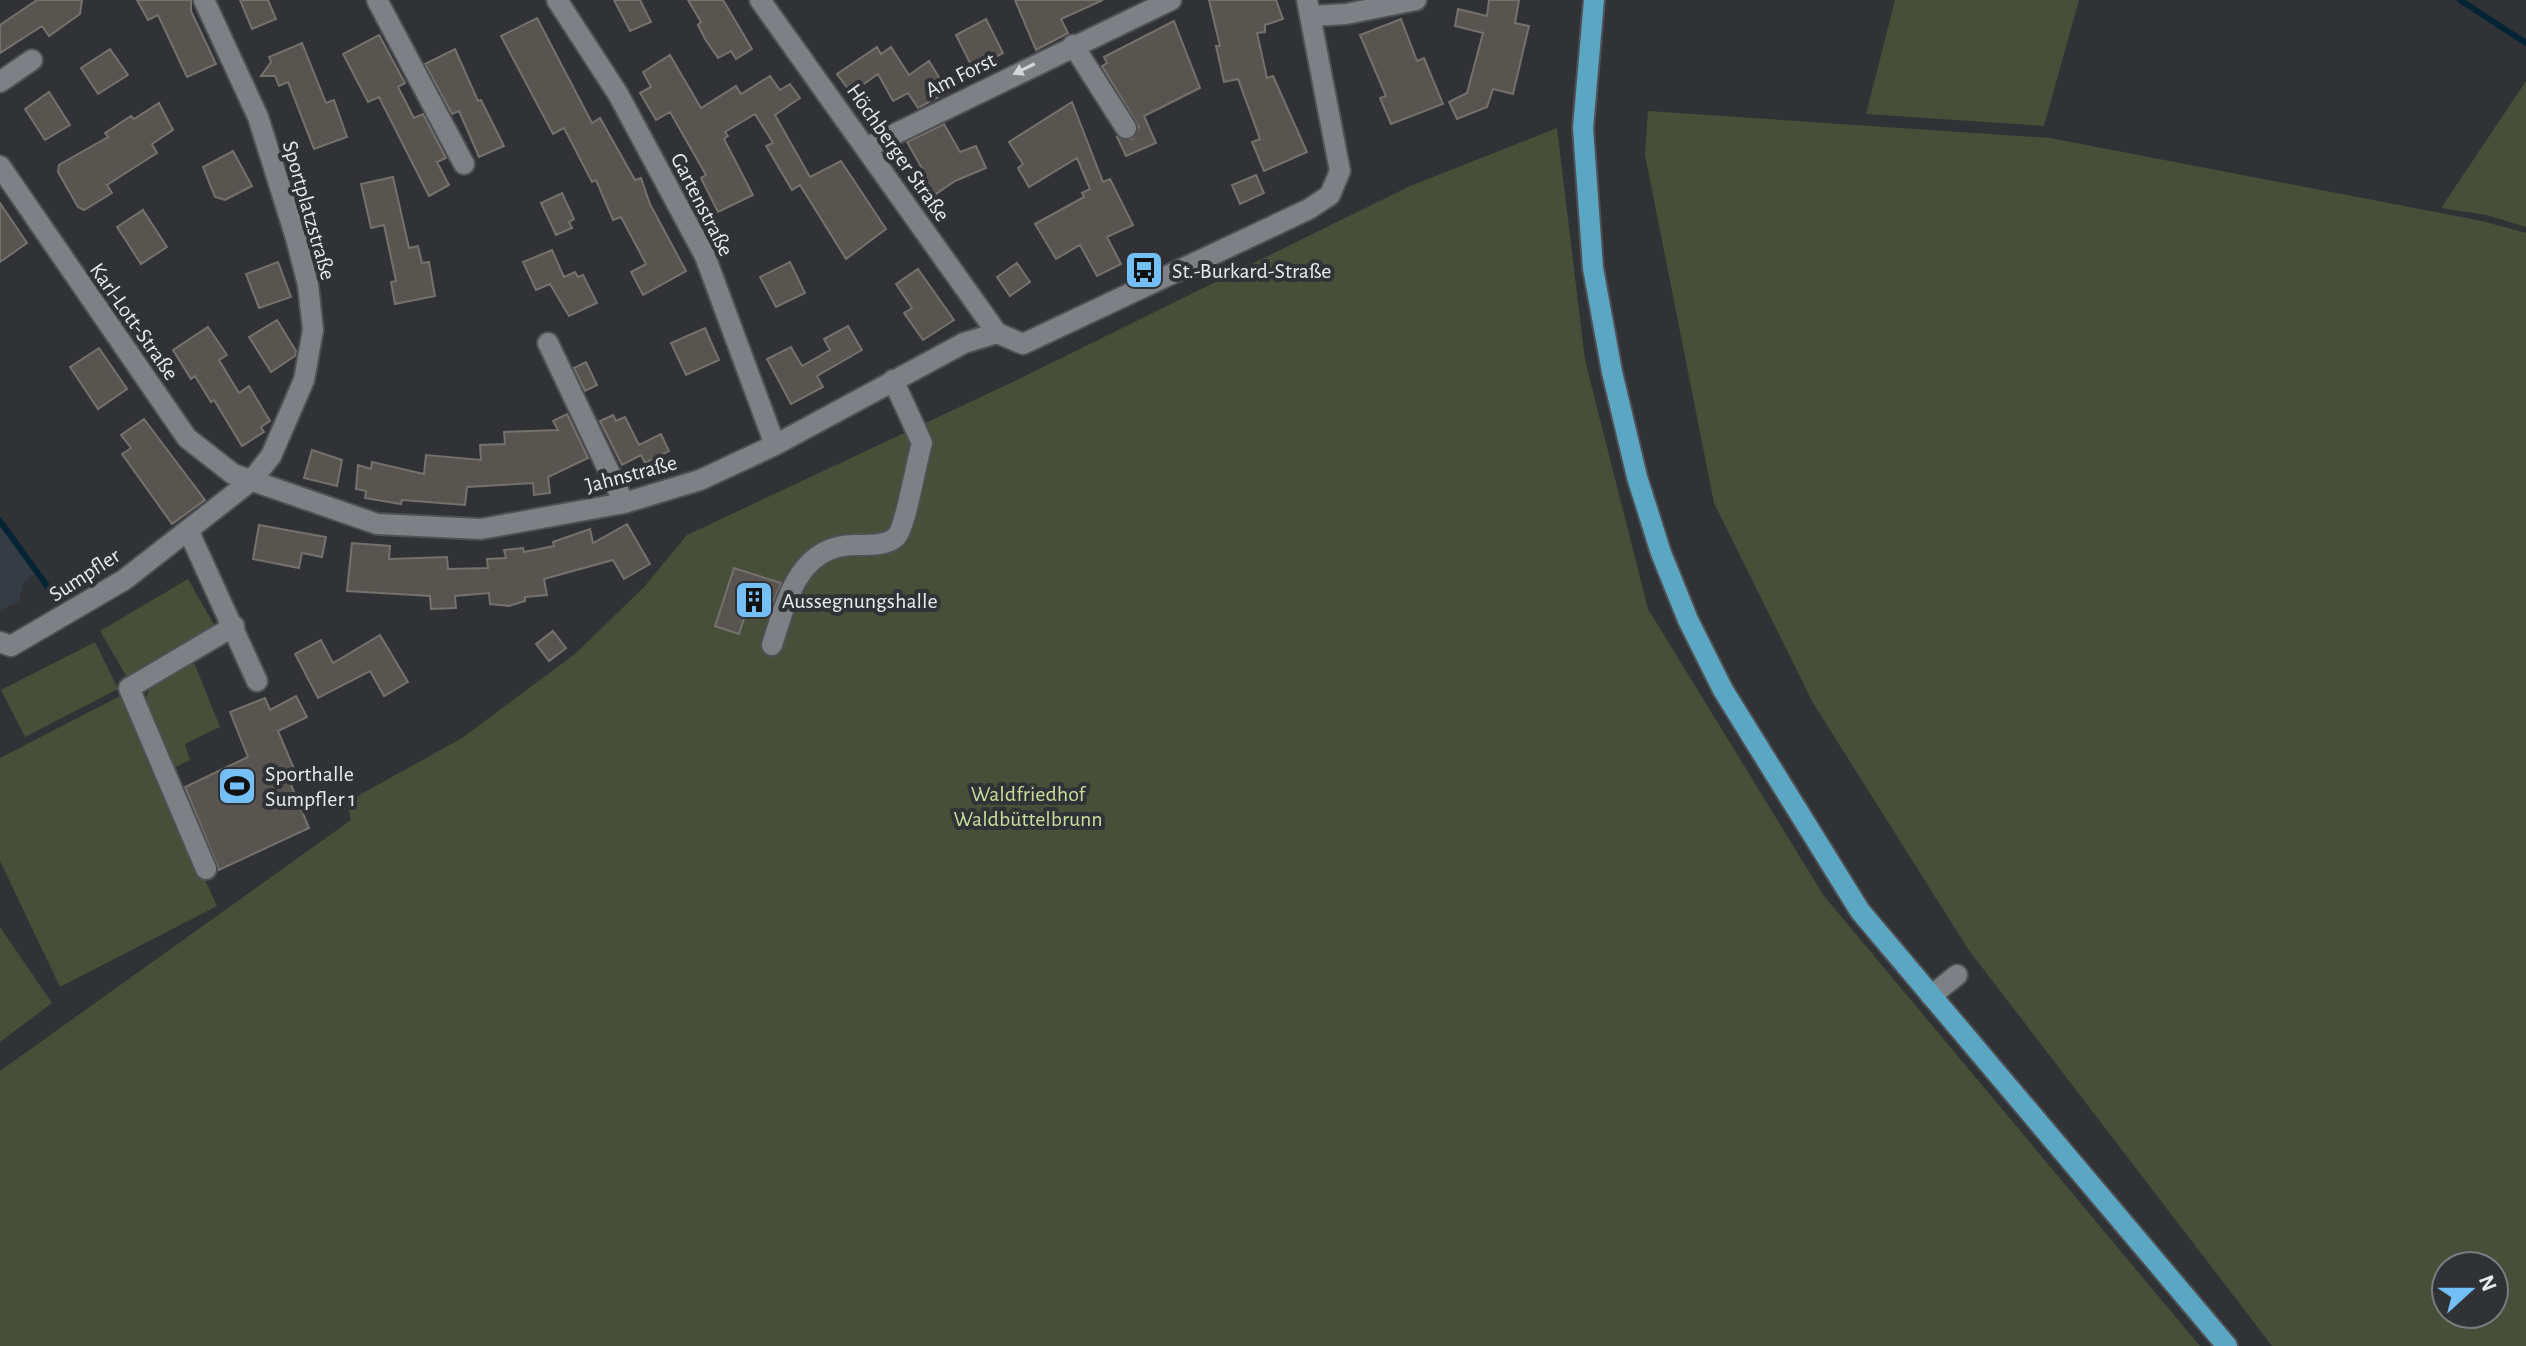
<svg xmlns="http://www.w3.org/2000/svg" width="2526" height="1346" font-family="'Alegreya Sans',sans-serif">
<style>
.built{fill:#363c44}
.green{fill:#474f38;fill-rule:evenodd}
.lines{fill:none;stroke-linecap:round;stroke-linejoin:round}
.stream{stroke:#042435;stroke-width:6}
.building{fill:#585551;stroke:#75716d;stroke-width:2}
.minor-casing{stroke:#4e5054;stroke-width:24}
.major-casing{stroke:#4e5054;stroke-width:24}
.minor{stroke:#7d8084;stroke-width:20}
.major{stroke:#5ba7c3;stroke-width:20}
.oneway{fill:#d3d5d7}
.labels{text-anchor:middle;stroke-width:8;stroke-linejoin:round;paint-order:stroke}
.street-label{font-size:22px;fill:#e8eaec;stroke:#303236}
.poi-label{font-size:22px;fill:#e8eaec;stroke:#303236;text-anchor:start}
.park-label{font-size:22px;fill:#c8de9c;stroke:#303236}
</style>
<rect width="100%" height="100%" fill="#303236"/>
<path class="built" d="M 0,526 L 35,574 L 23,583 L 19,602 L 0,610 Z"/>
<path class="green" d="M 1895,0 L 2079,0 L 2044,126 L 1866,114 Z
M 2526,81 L 2526,227 L 2486,215 L 2441,208 Z
M 1648,111 L 2050,138 L 2482,221 L 2526,233 L 2526,1346 L 2272,1346 L 1968,949 L 1813,703 L 1714,503 L 1645,155 ZM 2446,1266 L 2494,1266 L 2494,1314 L 2446,1314 Z
M 1557,128 L 1585,360 L 1648,609 L 1824,896 L 2200,1346 L 0,1346 L 0,1071 L 351,820 L 347,802 L 462,738 L 575,654 L 644,587 L 687,535 L 1021,378 L 1410,186 Z
M 188,579 L 216,628 L 128,679 L 100,631 Z
M 95,642 L 118,689 L 25,737 L 1,690 Z
M 193,660 L 220,727 L 185,744 L 190,760 L 172,769 L 145,700 L 151,685 Z
M 120,696 L 217,906 L 60,987 L 0,861 L 0,758 Z
M 0,927 L 52,1003 L 0,1042 Z"/>
<g class="lines">
<path class="stream" d="M 2460,0 L 2526,43
M 0,521 L 58,601"/>
</g>
<path class="building" d="M 37,0 L 82,0 L 80,14 L 49,36 L 42,26 L 0,53 L 0,25 Z
M 137,0 L 191,0 L 191,11 L 216,64 L 187,77 L 158,15 L 148,20 Z
M 240,0 L 268,0 L 276,19 L 252,29 Z
M 614,0 L 640,0 L 651,22 L 630,31 Z
M 688,0 L 723,0 L 752,49 L 736,59 L 731,51 L 718,58 L 705,39 L 698,25 L 701,22 Z
M 1015,0 L 1103,0 L 1061,19 L 1068,33 L 1036,50 Z
M 1209,0 L 1276,0 L 1283,19 L 1265,25 L 1265,32 L 1257,33 L 1267,78 L 1273,76 L 1307,152 L 1264,171 L 1252,142 L 1260,139 L 1238,79 L 1224,82 L 1216,46 L 1220,46 Z
M 1489,0 L 1519,0 L 1515,23 L 1529,26 L 1513,94 L 1493,89 L 1487,107 L 1457,119 L 1449,102 L 1467,93 L 1483,33 L 1455,26 L 1458,9 L 1487,16 Z
M 537,18 L 592,123 L 600,118 L 635,180 L 641,178 L 650,204 L 686,271 L 643,295 L 631,272 L 646,264 L 621,217 L 613,220 L 596,180 L 592,182 L 564,128 L 553,134 L 501,36 Z
M 986,19 L 1003,53 L 973,69 L 956,35 Z
M 1401,19 L 1417,61 L 1424,58 L 1443,104 L 1391,124 L 1380,98 L 1386,96 L 1360,35 Z
M 1174,21 L 1200,88 L 1144,116 L 1156,143 L 1126,156 L 1117,137 L 1132,139 L 1139,127 L 1102,66 L 1107,63 L 1104,57 Z
M 379,35 L 405,83 L 398,87 L 414,118 L 423,114 L 446,158 L 437,162 L 449,185 L 429,196 L 379,97 L 368,102 L 343,54 Z
M 302,43 L 326,103 L 334,100 L 347,137 L 314,149 L 288,82 L 279,86 L 275,76 L 261,76 L 271,62 L 269,57 Z
M 877,47 L 881,54 L 891,47 L 909,75 L 929,61 L 948,92 L 918,108 L 908,93 L 893,101 L 878,74 L 851,93 L 837,74 Z
M 110,49 L 128,75 L 98,94 L 81,68 Z
M 455,49 L 478,101 L 481,100 L 504,146 L 479,157 L 459,111 L 452,114 L 425,64 Z
M 670,55 L 701,108 L 736,86 L 741,94 L 770,76 L 780,90 L 790,84 L 800,98 L 775,115 L 810,177 L 841,161 L 886,229 L 846,259 L 800,185 L 792,190 L 766,146 L 773,143 L 755,114 L 725,132 L 728,136 L 724,139 L 753,195 L 718,212 L 701,178 L 706,175 L 670,112 L 656,120 L 640,93 L 651,87 L 643,72 Z
M 49,92 L 70,125 L 45,140 L 25,109 Z
M 1072,102 L 1103,182 L 1110,179 L 1133,225 L 1107,237 L 1121,264 L 1097,276 L 1080,245 L 1056,259 L 1035,224 L 1084,197 L 1082,193 L 1090,189 L 1077,158 L 1029,187 L 1018,168 L 1023,164 L 1009,142 Z
M 159,103 L 173,130 L 152,144 L 157,153 L 107,185 L 112,193 L 84,210 L 78,207 L 58,172 L 59,165 L 108,137 L 105,133 L 131,116 L 134,119 Z
M 944,124 L 960,152 L 976,146 L 986,168 L 955,181 L 933,196 L 919,176 L 924,172 L 907,142 Z
M 233,151 L 252,186 L 225,200 L 215,197 L 203,167 Z
M 1256,175 L 1264,193 L 1240,204 L 1232,185 Z
M 393,177 L 409,248 L 418,246 L 422,263 L 429,262 L 435,296 L 395,304 L 391,282 L 396,281 L 384,225 L 371,228 L 361,184 Z
M 304,178 L 312,205 L 300,209 L 292,182 Z
M 562,193 L 574,219 L 569,222 L 572,228 L 556,235 L 541,203 Z
M 0,203 L 27,243 L 0,262 Z
M 143,210 L 167,247 L 141,264 L 117,227 Z
M 552,250 L 564,277 L 575,272 L 578,277 L 583,275 L 597,303 L 569,316 L 550,284 L 536,290 L 523,262 Z
M 278,262 L 291,297 L 259,308 L 246,274 Z
M 790,262 L 805,293 L 776,307 L 760,277 Z
M 1017,263 L 1030,282 L 1010,296 L 997,277 Z
M 918,269 L 954,320 L 923,340 L 904,313 L 912,308 L 896,284 Z
M 277,320 L 296,351 L 295,356 L 271,372 L 249,337 Z
M 848,326 L 862,350 L 817,376 L 823,387 L 791,404 L 767,359 L 791,347 L 802,366 L 830,350 L 824,339 Z
M 208,327 L 227,355 L 219,360 L 239,393 L 249,386 L 270,421 L 261,427 L 264,432 L 242,446 L 214,400 L 211,402 L 195,376 L 191,379 L 173,350 Z
M 705,328 L 719,360 L 686,375 L 671,343 Z
M 99,348 L 127,389 L 98,409 L 70,367 Z
M 586,362 L 597,385 L 585,391 L 574,368 Z
M 567,414 L 588,458 L 548,477 L 550,493 L 534,495 L 533,483 L 467,487 L 465,505 L 402,500 L 401,504 L 365,498 L 366,491 L 356,489 L 358,465 L 371,469 L 372,462 L 424,474 L 426,455 L 481,460 L 480,445 L 505,444 L 504,432 L 558,430 L 553,421 Z
M 613,415 L 616,421 L 625,417 L 639,445 L 661,434 L 669,451 L 645,463 L 641,455 L 622,465 L 600,421 Z
M 144,419 L 205,500 L 172,524 L 122,454 L 131,448 L 121,435 Z
M 312,450 L 342,460 L 337,486 L 304,478 Z
M 627,524 L 650,564 L 624,579 L 613,560 L 544,579 L 547,595 L 525,597 L 525,601 L 509,606 L 490,604 L 489,593 L 455,596 L 456,608 L 431,609 L 430,596 L 347,591 L 352,543 L 390,546 L 389,559 L 447,557 L 448,569 L 488,568 L 487,559 L 506,558 L 504,550 L 523,548 L 524,552 L 554,546 L 553,542 L 590,529 L 593,543 Z
M 259,525 L 326,537 L 322,557 L 302,553 L 299,568 L 253,559 Z
M 734,568 L 781,583 L 769,613 L 748,606 L 739,634 L 715,626 Z
M 553,631 L 566,648 L 549,661 L 536,644 Z
M 380,635 L 408,682 L 384,696 L 370,671 L 318,698 L 295,654 L 321,640 L 333,663 Z
M 296,696 L 307,717 L 278,731 L 297,776 L 289,780 L 309,828 L 219,870 L 185,787 L 248,757 L 230,712 L 265,698 L 270,710 Z"/>
<g class="lines">
<g class="minor-casing">
<path id="minor" d="M 377,0 L 464,164
M 557,0 L 618,94 L 705,256 L 775,445
M 760,0 L 997,333
M 1311,16 L 1346,14 L 1416,0
M 1073,45 L 1126,128
M 0,82 L 32,60
M 868,147 L 1171,0
M 0,166 L 187,438 L 233,474 L 377,524 L 481,529 L 624,503 L 700,480 L 775,445 L 964,343 L 997,333
M 997,333 L 1023,344 L 1309,209 L 1330,195 L 1340,171 L 1307,0
M 548,343 L 624,503
M 188,530 L 257,681
M 0,642 L 11,646 L 124,580 L 252,480 L 271,456 L 304,380 L 313,330 L 308,285 L 296,238 L 258,117 L 204,0
M 772,645 C 786,602 798,545 855,545 C 867,545 887,546 896,537 C 906,527 916,462 922,443 L 893,380
M 206,869 L 129,688 L 234,626
M 1931,996 L 1957,975"/>
</g>
<g class="major-casing">
<path id="major" d="M 1594,0 L 1583,128 L 1593,268 L 1612,372 L 1637,477 L 1661,553 L 1688,620 L 1723,690 L 1860,911 L 2227,1346"/>
</g>
<use href="#minor" class="minor"/>
<use href="#major" class="major"/>
</g>
<defs><path id="oneway-solid" d="M-6-.8H1V-3.2L6.5 0L1 3.2V.8H-6Z" transform="scale(2)"/></defs>
<use class="oneway" href="#oneway-solid" transform="translate(1024 69) rotate(154)"/>
<defs>
<g id="bus-square" transform="scale(2)"><rect x="-9" y="-9" width="18" height="18" rx="4" fill="#74c0f6" stroke="#303236"/><path d="M-5-6H5V4H4V6H2V4H-2V6H-4V4H-5ZM-3.5-4V0h7V-4ZM-3.5 1.2v1.5H-2V1.2ZM2 1.2v1.5H3.5V1.2Z" fill="#111"/></g>
<g id="building-square" transform="scale(2)"><rect x="-9" y="-9" width="18" height="18" rx="4" fill="#74c0f6" stroke="#303236"/><path d="M-4-6H4V6H1V3H-1V6H-4ZM-2.5-4.3h1.7v1.8h-1.7ZM.8-4.3h1.7v1.8H.8ZM-2.5-1h1.7V.8h-1.7ZM.8-1h1.7V.8H.8Z" fill="#111"/></g>
<g id="stadium-square" transform="scale(2)"><rect x="-9" y="-9" width="18" height="18" rx="4" fill="#74c0f6" stroke="#303236"/><path d="M0-5a6.5 5 0 1 0 0 10a6.5 5 0 1 0 0-10ZM-3.5-1.8h7v3.6h-7Z" fill="#111"/></g>
</defs>
<g fill-rule="evenodd">
<use href="#bus-square" x="1144" y="270"/>
<use href="#building-square" x="754" y="600"/>
<use href="#stadium-square" x="237" y="786"/>
</g>
<g class="labels">
<g class="street-label">
<text transform="translate(960 74) rotate(-26)" y="8">Am Forst</text>
<text transform="translate(899 152) rotate(55)" y="8">Höchberger Straße</text>
<text transform="translate(703 204) rotate(63)" y="8">Gartenstraße</text>
<text transform="translate(310 210) rotate(74)" y="8">Sportplatzstraße</text>
<text transform="translate(135 321) rotate(55)" y="8">Karl-Lott-Straße</text>
<text transform="translate(631 473) rotate(-15)" y="8">Jahnstraße</text>
<text transform="translate(84 574) rotate(-33)" y="8">Sumpfler</text>
</g>
<g class="poi-label">
<text x="1172" y="278">St.-Burkard-Straße</text>
<text x="782" y="608">Aussegnungshalle</text>
<text x="265" y="781">Sporthalle<tspan x="265" dy="25">Sumpfler 1</tspan></text>
</g>
<g class="park-label">
<text x="1028" y="801">Waldfriedhof<tspan x="1028" dy="25">Waldbüttelbrunn</tspan></text>
</g>
</g>
<g transform="translate(2470 1290) rotate(69)"><circle r="38" fill="#303236" stroke="#7a7c7f" stroke-width="2"/>
<path d="M0-6L14 30L0 20L-14 30Z" fill="#74c0f6"/>
<text y="-12" font-size="22" font-weight="bold" text-anchor="middle" fill="#e8eaec">N</text>
</g>
</svg>
